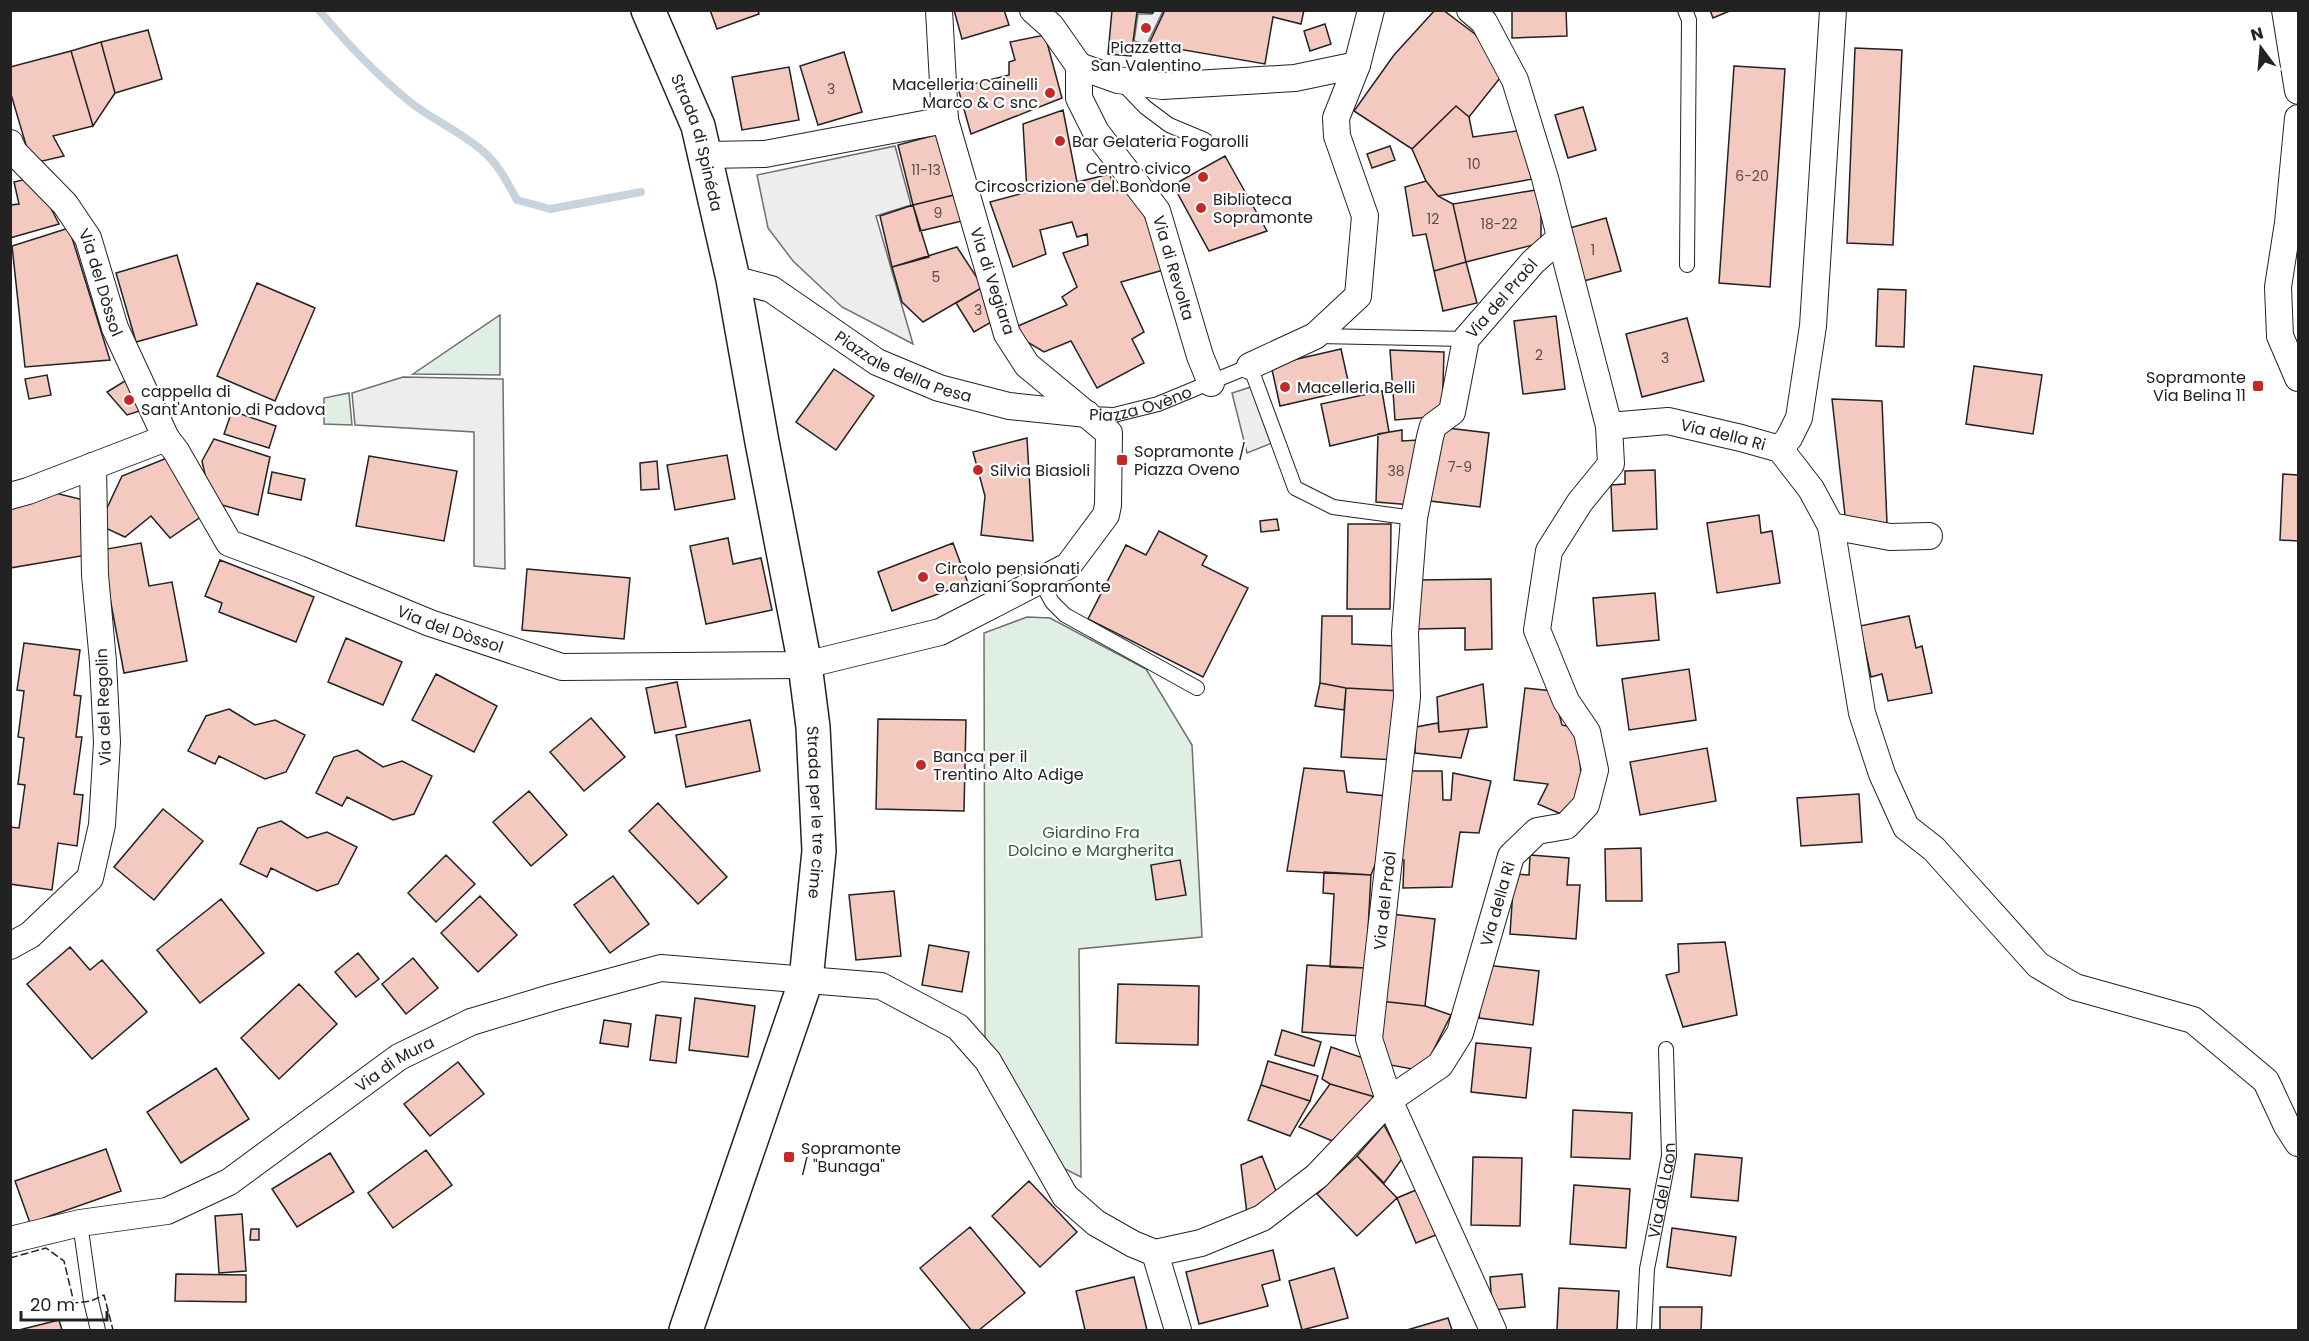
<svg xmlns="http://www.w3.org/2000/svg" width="2309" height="1341" font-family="Poppins,sans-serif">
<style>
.green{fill:#e0efe3;stroke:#6f6f6f;stroke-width:1.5}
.parking{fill:#ededed;stroke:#6f6f6f;stroke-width:1.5}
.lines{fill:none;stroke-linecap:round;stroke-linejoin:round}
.stream{stroke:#c7d3dd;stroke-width:8}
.building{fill:#f3c9c0;stroke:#222;stroke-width:1.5}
.lane-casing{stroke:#222;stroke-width:16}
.street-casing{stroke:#222;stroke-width:28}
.secondary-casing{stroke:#222;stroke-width:36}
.lane{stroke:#fff;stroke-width:14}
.street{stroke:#fff;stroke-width:26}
.secondary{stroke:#fff;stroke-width:33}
.fence{stroke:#222;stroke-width:1.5;stroke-dasharray:8 3;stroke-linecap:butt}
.poi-dot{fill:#c62828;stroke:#fff;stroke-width:2}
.labels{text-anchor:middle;stroke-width:4.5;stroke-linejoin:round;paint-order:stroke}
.number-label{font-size:14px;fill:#564c4a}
.poi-label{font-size:16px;fill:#222;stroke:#fff;text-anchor:start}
.street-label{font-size:16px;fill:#222;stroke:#fff}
.park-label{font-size:16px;fill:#2f5e38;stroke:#fff}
</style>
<rect width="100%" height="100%" fill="#fff"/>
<path class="green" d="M 500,315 L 500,375 L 413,374 Z
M 349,393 L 352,425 L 324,424 L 324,398 Z
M 1027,617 L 1050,618 L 1146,669 L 1192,745 L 1202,937 L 1079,949 L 1081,1177 L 1059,1166 L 985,1038 L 984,633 Z"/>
<path class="parking" d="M 1154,11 L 1163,11 L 1147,44 L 1134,41 L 1138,14 L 1152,14 Z
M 895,146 L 911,205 L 876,216 L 913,344 L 842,307 L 793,261 L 768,228 L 757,175 Z
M 403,377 L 503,379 L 505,569 L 474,566 L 474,432 L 355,425 L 352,393 Z
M 1257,385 L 1277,441 L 1247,453 L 1232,393 Z"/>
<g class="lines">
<path class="stream" d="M 319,10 C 347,44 376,74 410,102 C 434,121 464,133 486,154 C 500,167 508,184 517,200 L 550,209 L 641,192"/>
</g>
<path class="building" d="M 710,10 L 758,10 L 759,14 L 717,29 Z
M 954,10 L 1004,10 L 1009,25 L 962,39 Z
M 1112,10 L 1154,10 L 1153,13 L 1137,12 L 1131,56 L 1108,54 Z
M 1165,10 L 1304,10 L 1301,24 L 1273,17 L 1265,64 L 1149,44 Z
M 1435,10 L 1443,10 L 1475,34 L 1504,73 L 1469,117 L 1456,106 L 1412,149 L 1354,111 L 1394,55 Z
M 1512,10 L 1566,10 L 1567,36 L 1512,38 Z
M 1710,10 L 1732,10 L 1713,18 Z
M 1325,24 L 1331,44 L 1310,51 L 1304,31 Z
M 148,30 L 162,79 L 115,93 L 101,42 Z
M 1045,35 L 1062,98 L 971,134 L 958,88 L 1009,75 L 1009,62 L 1015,60 L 1010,42 Z
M 101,42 L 115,93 L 93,126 L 71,51 Z
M 1855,48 L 1902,50 L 1893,245 L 1847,243 Z
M 71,51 L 93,126 L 53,136 L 64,156 L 34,163 L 26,145 L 10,91 L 10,67 Z
M 844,52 L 862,112 L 818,125 L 800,66 Z
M 1734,66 L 1785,69 L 1770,287 L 1719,283 Z
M 789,67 L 799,120 L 742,130 L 732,77 Z
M 1456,106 L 1469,117 L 1473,137 L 1524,130 L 1533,179 L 1438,196 L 1426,181 L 1412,149 Z
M 1583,107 L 1596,150 L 1568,158 L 1555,115 Z
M 1063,110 L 1077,182 L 1110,174 L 1113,191 L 1133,189 L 1167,269 L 1121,282 L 1144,332 L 1132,339 L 1144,363 L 1097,388 L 1071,341 L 1044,352 L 1024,340 L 1018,326 L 1067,305 L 1062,297 L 1077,287 L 1063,253 L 1088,245 L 1087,234 L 1077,237 L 1072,222 L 1040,230 L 1046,254 L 1013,267 L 990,202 L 1027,192 L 1023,124 Z
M 939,134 L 954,195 L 913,205 L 898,145 Z
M 1390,146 L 1395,160 L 1372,168 L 1367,154 Z
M 1225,156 L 1267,231 L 1209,251 L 1173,185 Z
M 35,177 L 59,224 L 10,238 L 10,205 L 19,204 L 14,182 Z
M 1426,181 L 1438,196 L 1453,204 L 1466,262 L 1434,271 L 1426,234 L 1413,236 L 1405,187 Z
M 1541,189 L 1541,243 L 1466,262 L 1453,204 Z
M 954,195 L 962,221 L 920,231 L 913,205 Z
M 913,205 L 929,257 L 892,267 L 880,216 Z
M 1606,218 L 1621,271 L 1580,282 L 1566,229 Z
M 69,228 L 110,360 L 25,367 L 12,246 Z
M 957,247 L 983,287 L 923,322 L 902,302 L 892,267 Z
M 177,255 L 197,325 L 136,342 L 116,273 Z
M 1466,262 L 1477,303 L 1443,311 L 1434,271 Z
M 257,283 L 315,308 L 275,401 L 217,376 Z
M 983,287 L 1000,317 L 974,332 L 956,303 Z
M 1878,289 L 1906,290 L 1904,347 L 1876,346 Z
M 1556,316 L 1565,389 L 1523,394 L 1514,321 Z
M 1687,318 L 1704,381 L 1642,397 L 1626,334 Z
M 1341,349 L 1350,390 L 1280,406 L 1271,365 Z
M 1390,350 L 1444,352 L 1442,416 L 1395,420 Z
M 1974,366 L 2042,375 L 2033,434 L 1966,424 Z
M 834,369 L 874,396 L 836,450 L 796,422 Z
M 47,375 L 51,395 L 29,399 L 25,379 Z
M 133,376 L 149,408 L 127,415 L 107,392 Z
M 1382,391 L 1389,432 L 1330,446 L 1321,404 Z
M 1832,399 L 1882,401 L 1887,523 L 1846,524 Z
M 232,411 L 276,426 L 269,448 L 224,434 Z
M 1439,427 L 1489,433 L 1480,507 L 1430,501 Z
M 1402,430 L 1402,441 L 1418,440 L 1412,505 L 1376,502 L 1378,434 Z
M 1027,438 L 1033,541 L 981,535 L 985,496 L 973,452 Z
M 214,439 L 270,457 L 258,515 L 211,502 L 202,461 Z
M 727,455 L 735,499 L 675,510 L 667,465 Z
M 172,456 L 205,514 L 170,538 L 151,516 L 125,537 L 99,525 L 122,476 Z
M 369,456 L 457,471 L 444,541 L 356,526 Z
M 657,461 L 659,489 L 641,490 L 640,463 Z
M 1655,470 L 1657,529 L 1613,531 L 1611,485 L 1625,484 L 1625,471 Z
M 272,472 L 305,479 L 301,500 L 268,493 Z
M 2283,474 L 2298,475 L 2298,541 L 2280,540 Z
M 55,493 L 84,500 L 93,554 L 10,568 L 10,505 Z
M 1759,515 L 1761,533 L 1772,531 L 1780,583 L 1717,593 L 1707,523 Z
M 1277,519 L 1279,530 L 1261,532 L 1260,521 Z
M 1348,524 L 1391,524 L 1390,609 L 1347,609 Z
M 1159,531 L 1207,556 L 1202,565 L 1248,588 L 1203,677 L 1088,619 L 1126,545 L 1146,555 Z
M 728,538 L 733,564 L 761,558 L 772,610 L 706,624 L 690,546 Z
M 141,543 L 149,586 L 172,582 L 187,661 L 124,673 L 101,550 Z
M 953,543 L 968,583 L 892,611 L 878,572 Z
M 220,560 L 314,597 L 296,642 L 219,612 L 222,603 L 205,596 Z
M 527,569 L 630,578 L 624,639 L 522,630 Z
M 1491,579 L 1492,649 L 1465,650 L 1465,628 L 1417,629 L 1416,580 Z
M 1655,593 L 1659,640 L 1597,646 L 1593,598 Z
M 1322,616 L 1352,616 L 1352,644 L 1396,646 L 1400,691 L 1346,688 L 1320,683 Z
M 1909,616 L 1916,648 L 1922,646 L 1932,693 L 1888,701 L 1882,674 L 1871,677 L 1860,626 Z
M 346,638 L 402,662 L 383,705 L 328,682 Z
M 24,643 L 80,650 L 74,695 L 81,696 L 76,737 L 82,737 L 74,794 L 83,795 L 77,846 L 58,843 L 52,890 L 10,884 L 10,827 L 19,828 L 25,785 L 18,784 L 24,738 L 18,737 L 24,691 L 17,690 Z
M 1689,669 L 1696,720 L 1629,730 L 1622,679 Z
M 436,674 L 497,706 L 474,752 L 412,720 Z
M 677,682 L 686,727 L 655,733 L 646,688 Z
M 1320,683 L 1346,688 L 1344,710 L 1315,706 Z
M 1483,684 L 1487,727 L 1439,732 L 1437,697 Z
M 1346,688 L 1400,691 L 1396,760 L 1341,757 Z
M 1525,688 L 1553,691 L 1562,725 L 1578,729 L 1582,791 L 1561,814 L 1538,804 L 1548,784 L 1514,780 Z
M 229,709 L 255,725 L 275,720 L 305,735 L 286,772 L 265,779 L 219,756 L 215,764 L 188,751 L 206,716 Z
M 591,718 L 625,757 L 584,791 L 550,752 Z
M 878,719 L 966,720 L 964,811 L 876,809 Z
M 750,720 L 760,771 L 686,787 L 676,735 Z
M 1438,723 L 1439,732 L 1469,729 L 1461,758 L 1415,753 L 1416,727 Z
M 1707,748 L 1716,801 L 1640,815 L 1630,762 Z
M 357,750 L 383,767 L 402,761 L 432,776 L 414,814 L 393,820 L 347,797 L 342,806 L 316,793 L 334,757 Z
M 1304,768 L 1344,771 L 1347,792 L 1387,796 L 1383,845 L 1371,875 L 1287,871 Z
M 1409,771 L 1442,771 L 1443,800 L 1451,800 L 1453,773 L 1491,781 L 1479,833 L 1460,832 L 1452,887 L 1403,888 L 1404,860 L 1395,858 Z
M 529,791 L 567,835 L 531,866 L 493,822 Z
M 1859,794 L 1862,842 L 1801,846 L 1797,798 Z
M 658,803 L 727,877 L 698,904 L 629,831 Z
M 163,809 L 203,841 L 154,900 L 114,867 Z
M 281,821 L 307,838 L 327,832 L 357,847 L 338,884 L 317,891 L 271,868 L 267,877 L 240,864 L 258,828 Z
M 1641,848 L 1642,901 L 1606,901 L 1605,849 Z
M 446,855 L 475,884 L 436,922 L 408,893 Z
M 1530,855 L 1569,858 L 1567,885 L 1580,885 L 1576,939 L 1510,934 L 1514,874 L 1529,875 Z
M 1180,860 L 1186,895 L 1156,900 L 1151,865 Z
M 1324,872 L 1371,875 L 1366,968 L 1330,967 L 1334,894 L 1323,893 Z
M 613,876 L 649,924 L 610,953 L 574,905 Z
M 894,891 L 901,956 L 856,960 L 849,895 Z
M 480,896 L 517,935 L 478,972 L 441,933 Z
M 221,899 L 264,953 L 200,1003 L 157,950 Z
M 1391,914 L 1435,919 L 1425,1006 L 1380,1001 Z
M 1725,942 L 1737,1015 L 1683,1027 L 1666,975 L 1679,972 L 1678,944 Z
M 929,945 L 969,952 L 962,992 L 922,985 Z
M 70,947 L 90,970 L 102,960 L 147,1012 L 92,1059 L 27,984 Z
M 358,953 L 379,979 L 356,997 L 335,972 Z
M 413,958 L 438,988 L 406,1014 L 382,984 Z
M 1307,965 L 1366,968 L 1361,1036 L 1302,1032 Z
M 1486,965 L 1539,971 L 1533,1025 L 1479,1018 Z
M 299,984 L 337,1024 L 279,1079 L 241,1038 Z
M 1118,984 L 1199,986 L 1198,1045 L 1116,1043 Z
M 695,998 L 755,1006 L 748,1057 L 689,1050 Z
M 1380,1001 L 1425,1006 L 1451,1015 L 1423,1071 L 1379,1063 Z
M 656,1015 L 681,1018 L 676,1063 L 650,1060 Z
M 604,1020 L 631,1024 L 628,1047 L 600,1043 Z
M 1282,1030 L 1321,1042 L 1314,1066 L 1275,1055 Z
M 1476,1043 L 1531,1048 L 1526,1098 L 1471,1092 Z
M 1331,1047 L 1366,1059 L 1375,1097 L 1330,1084 L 1322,1079 Z
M 1268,1061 L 1318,1076 L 1310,1101 L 1261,1085 Z
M 458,1062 L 484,1094 L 430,1136 L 404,1104 Z
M 216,1068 L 249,1119 L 181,1163 L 147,1112 Z
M 1330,1084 L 1375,1097 L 1342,1145 L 1299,1127 Z
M 1261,1085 L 1310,1101 L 1290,1136 L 1248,1120 Z
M 1573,1110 L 1632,1113 L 1630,1159 L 1571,1157 Z
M 1384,1125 L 1402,1159 L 1384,1183 L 1357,1156 Z
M 106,1149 L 121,1191 L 30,1223 L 15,1181 Z
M 426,1150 L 452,1185 L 393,1228 L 368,1193 Z
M 330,1153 L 354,1192 L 297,1227 L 272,1189 Z
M 1695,1154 L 1742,1158 L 1738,1201 L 1691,1197 Z
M 1262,1156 L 1280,1201 L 1247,1214 L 1241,1165 Z
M 1357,1156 L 1397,1198 L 1357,1236 L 1317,1194 Z
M 1473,1157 L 1522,1158 L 1520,1226 L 1471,1225 Z
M 1029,1181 L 1077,1232 L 1040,1267 L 992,1216 Z
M 1574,1185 L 1630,1189 L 1626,1248 L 1570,1244 Z
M 1423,1187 L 1443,1232 L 1416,1243 L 1397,1198 Z
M 242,1214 L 246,1271 L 219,1273 L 215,1216 Z
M 970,1227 L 1025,1293 L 979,1330 L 971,1330 L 920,1268 Z
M 1672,1228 L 1736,1237 L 1731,1276 L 1667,1267 Z
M 251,1229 L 259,1229 L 259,1240 L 250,1240 Z
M 1273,1250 L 1280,1280 L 1262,1285 L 1268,1306 L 1199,1324 L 1186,1272 Z
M 1334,1268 L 1348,1318 L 1302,1330 L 1289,1281 Z
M 176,1274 L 246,1275 L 246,1302 L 175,1301 Z
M 1522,1274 L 1525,1307 L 1492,1310 L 1490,1277 Z
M 1134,1277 L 1147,1330 L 1085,1330 L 1076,1291 Z
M 1559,1288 L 1619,1291 L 1617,1330 L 1557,1330 Z
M 1660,1307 L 1702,1307 L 1701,1330 L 1660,1330 Z
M 1448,1318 L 1452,1330 L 1407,1330 Z
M 59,1320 L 62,1330 L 19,1330 Z"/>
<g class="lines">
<g class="lane-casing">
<g id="lane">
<path d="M 1685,10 L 1689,20 L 1687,265"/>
<path d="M 1122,83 L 1145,107 L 1169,125 L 1205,140"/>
<path d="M 1318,336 L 1466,339"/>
<path id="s1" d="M 1088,414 L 1114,415 L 1158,404 L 1250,366 L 1295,488 L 1333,507 L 1414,518"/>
<path d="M 1040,580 L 1052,602 L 1065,615 L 1197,688"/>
<path d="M 80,1223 L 91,1301 L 98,1330"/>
<path id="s2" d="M 1644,1330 L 1647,1269 L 1669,1156 L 1666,1049"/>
</g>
</g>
<g class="street-casing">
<g id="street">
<path id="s3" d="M 1033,10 L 1051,26 L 1079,66 L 1079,98 L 1096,132 L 1157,211 L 1200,356 L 1211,383"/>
<path d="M 2285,10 L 2298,91"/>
<path d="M 1079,66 L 1118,80 L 1162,86 L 1295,78 L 1357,65"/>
<path d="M 2298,118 L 2288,223 L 2278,287 L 2280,336 L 2298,378"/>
<path id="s4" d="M 10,143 L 14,152 L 65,204 L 88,238 L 115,328 L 166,438 L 176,451 L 229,543 L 299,569 L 430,623 L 562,667 L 805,665 L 940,632 L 1068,566 L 1106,515 L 1108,505 L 1109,433 L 1027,365 L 1007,334 L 945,120 L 939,10"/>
<path d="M 705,155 L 765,154 L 945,120"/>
<path id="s5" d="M 733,279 L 771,289 L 877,362 L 939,388 L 1009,406 L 1087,414"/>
<path d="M 1250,366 L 1315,336 L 1358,296 L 1365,216 L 1337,136 L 1336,118 L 1357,65 L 1371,10"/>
<path id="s6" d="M 1609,426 L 1668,421 L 1741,438 L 1780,449 L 1811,489 L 1831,526 L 1890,537 L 1929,536"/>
<path d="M 1780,449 L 1789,438 L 1799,418 L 1813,326 L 1833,10"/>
<path d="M 10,496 L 28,491 L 166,438"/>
<path d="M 1831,526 L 1862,713 L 1882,774 L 1906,827 L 1934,849 L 2038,965 L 2075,987 L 2193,1020 L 2266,1081 L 2287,1126 L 2298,1143"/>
<path d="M 10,946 L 30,935 L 90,878 L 102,825 L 107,742 L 103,662 L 95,575 L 93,466"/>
<path id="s7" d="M 10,1240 L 80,1223 L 167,1211 L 229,1182 L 399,1057 L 471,1022 L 554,997 L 661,968 L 881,986 L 958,1027 L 988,1061 L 1065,1196 L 1096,1223 L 1133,1244 L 1155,1253 L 1201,1243 L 1262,1218 L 1317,1176 L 1389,1100 L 1440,1065 L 1460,1033 L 1511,856 L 1537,831 L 1566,826 L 1586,805 L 1595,770 L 1587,732 L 1566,701 L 1537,630 L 1549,551 L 1580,502 L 1611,464 L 1609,426 L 1545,178 L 1515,80 L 1484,22 L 1470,10"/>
<path d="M 1155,1253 L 1178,1330"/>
<path id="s8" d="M 1493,1330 L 1389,1100 L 1369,1039 L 1407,697 L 1405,633 L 1414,518 L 1430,437 L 1433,426 L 1452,412 L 1466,339 L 1533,262 L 1560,238"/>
</g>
</g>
<g class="secondary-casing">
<g id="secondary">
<path id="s9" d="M 648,10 L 698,126 L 733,279 L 762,442 L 805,665 L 813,727 L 819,851 L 806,980 L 686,1330"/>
</g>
</g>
<use href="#lane" class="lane"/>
<use href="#street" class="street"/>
<use href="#secondary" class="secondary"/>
<path class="fence" d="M 10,1258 L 46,1248 L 64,1261 L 74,1303 L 91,1301 L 104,1295 L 113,1330"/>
</g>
<g class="poi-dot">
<circle cx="1146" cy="28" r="6"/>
<circle cx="1050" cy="93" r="6"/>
<circle cx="1060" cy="141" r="6"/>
<circle cx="1203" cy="177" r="6"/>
<circle cx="1201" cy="208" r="6"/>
<rect x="2252" y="380" width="12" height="12" rx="3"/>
<circle cx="1285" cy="387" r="6"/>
<circle cx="129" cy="400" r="6"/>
<rect x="1116" y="454" width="12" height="12" rx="3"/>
<circle cx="978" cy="470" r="6"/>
<circle cx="923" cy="577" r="6"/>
<circle cx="921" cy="765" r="6"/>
<rect x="783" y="1151" width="12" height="12" rx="3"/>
</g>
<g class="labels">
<g class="number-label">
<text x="831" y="94">3</text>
<text x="1474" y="169">10</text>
<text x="926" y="175">11-13</text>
<text x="1752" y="181">6-20</text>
<text x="938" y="218">9</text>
<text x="1433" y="224">12</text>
<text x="1499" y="229">18-22</text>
<text x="1593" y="255">1</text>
<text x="936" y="282">5</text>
<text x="978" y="315">3</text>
<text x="1539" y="360">2</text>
<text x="1665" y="363">3</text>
<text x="1460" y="472">7-9</text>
<text x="1396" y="476">38</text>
</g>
<g class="poi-label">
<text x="1146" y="53" text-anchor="middle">Piazzetta<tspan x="1146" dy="18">San Valentino</tspan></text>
<text x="1038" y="90" text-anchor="end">Macelleria Cainelli<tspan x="1038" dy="18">Marco &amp; C snc</tspan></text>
<text x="1072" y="147">Bar Gelateria Fogarolli</text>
<text x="1191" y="174" text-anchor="end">Centro civico<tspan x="1191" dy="18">Circoscrizione del Bondone</tspan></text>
<text x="1213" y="205">Biblioteca<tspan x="1213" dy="18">Sopramonte</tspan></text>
<text x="2246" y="383" text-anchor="end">Sopramonte<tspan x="2246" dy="18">Via Belina 11</tspan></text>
<text x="1297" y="393">Macelleria Belli</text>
<text x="141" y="397">cappella di<tspan x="141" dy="18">Sant'Antonio di Padova</tspan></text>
<text x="1134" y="457">Sopramonte /<tspan x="1134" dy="18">Piazza Oveno</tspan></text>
<text x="990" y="476">Silvia Biasioli</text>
<text x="935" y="574">Circolo pensionati<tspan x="935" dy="18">e anziani Sopramonte</tspan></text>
<text x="933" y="762">Banca per il<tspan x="933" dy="18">Trentino Alto Adige</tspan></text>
<text x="801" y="1154">Sopramonte<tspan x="801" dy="18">/ "Bunaga"</tspan></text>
</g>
<g class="street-label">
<text dy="6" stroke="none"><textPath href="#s9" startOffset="142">Strada di Spinéda</textPath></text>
<text dy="6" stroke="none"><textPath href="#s3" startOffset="302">Via di Revolta</textPath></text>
<text transform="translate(993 281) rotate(72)" y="6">Via di Vegiara</text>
<text dy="6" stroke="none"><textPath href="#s4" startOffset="170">Via del Dòssol</textPath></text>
<text dy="6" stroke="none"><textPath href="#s8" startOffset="1086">Via del Praòl</textPath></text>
<text dy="6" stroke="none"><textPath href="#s5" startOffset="194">Piazzale della Pesa</textPath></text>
<text dy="6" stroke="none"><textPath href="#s1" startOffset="54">Piazza Ovèno</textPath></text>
<text dy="6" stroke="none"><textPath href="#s6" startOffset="116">Via della Ri</textPath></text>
<text dy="6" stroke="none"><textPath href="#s4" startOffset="699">Via del Dòssol</textPath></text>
<text transform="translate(103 707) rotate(-92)" y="6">Via del Regolin</text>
<text dy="6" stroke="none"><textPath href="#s9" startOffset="824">Strada per le tre cime</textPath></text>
<text dy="6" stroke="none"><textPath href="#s8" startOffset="456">Via del Praòl</textPath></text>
<text dy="6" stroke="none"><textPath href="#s7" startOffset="1854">Via della Ri</textPath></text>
<text dy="6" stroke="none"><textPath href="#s7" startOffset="432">Via di Mura</textPath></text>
<text dy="6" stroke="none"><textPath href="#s2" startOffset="141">Via del Laon</textPath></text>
</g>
<g class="park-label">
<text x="1091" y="838">Giardino Fra<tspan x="1091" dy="18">Dolcino e Margherita</tspan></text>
</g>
</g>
<rect width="2309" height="1341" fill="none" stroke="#222222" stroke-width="24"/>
<g transform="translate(2261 48) rotate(344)" stroke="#ffffff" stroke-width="4.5" paint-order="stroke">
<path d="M0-4.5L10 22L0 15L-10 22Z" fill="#222222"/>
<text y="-9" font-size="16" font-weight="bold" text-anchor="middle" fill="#222222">N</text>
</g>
<path d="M21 1311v9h86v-9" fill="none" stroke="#222222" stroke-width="3"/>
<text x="30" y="1311" font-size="18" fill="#222222" stroke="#ffffff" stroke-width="4.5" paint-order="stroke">20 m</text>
</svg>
